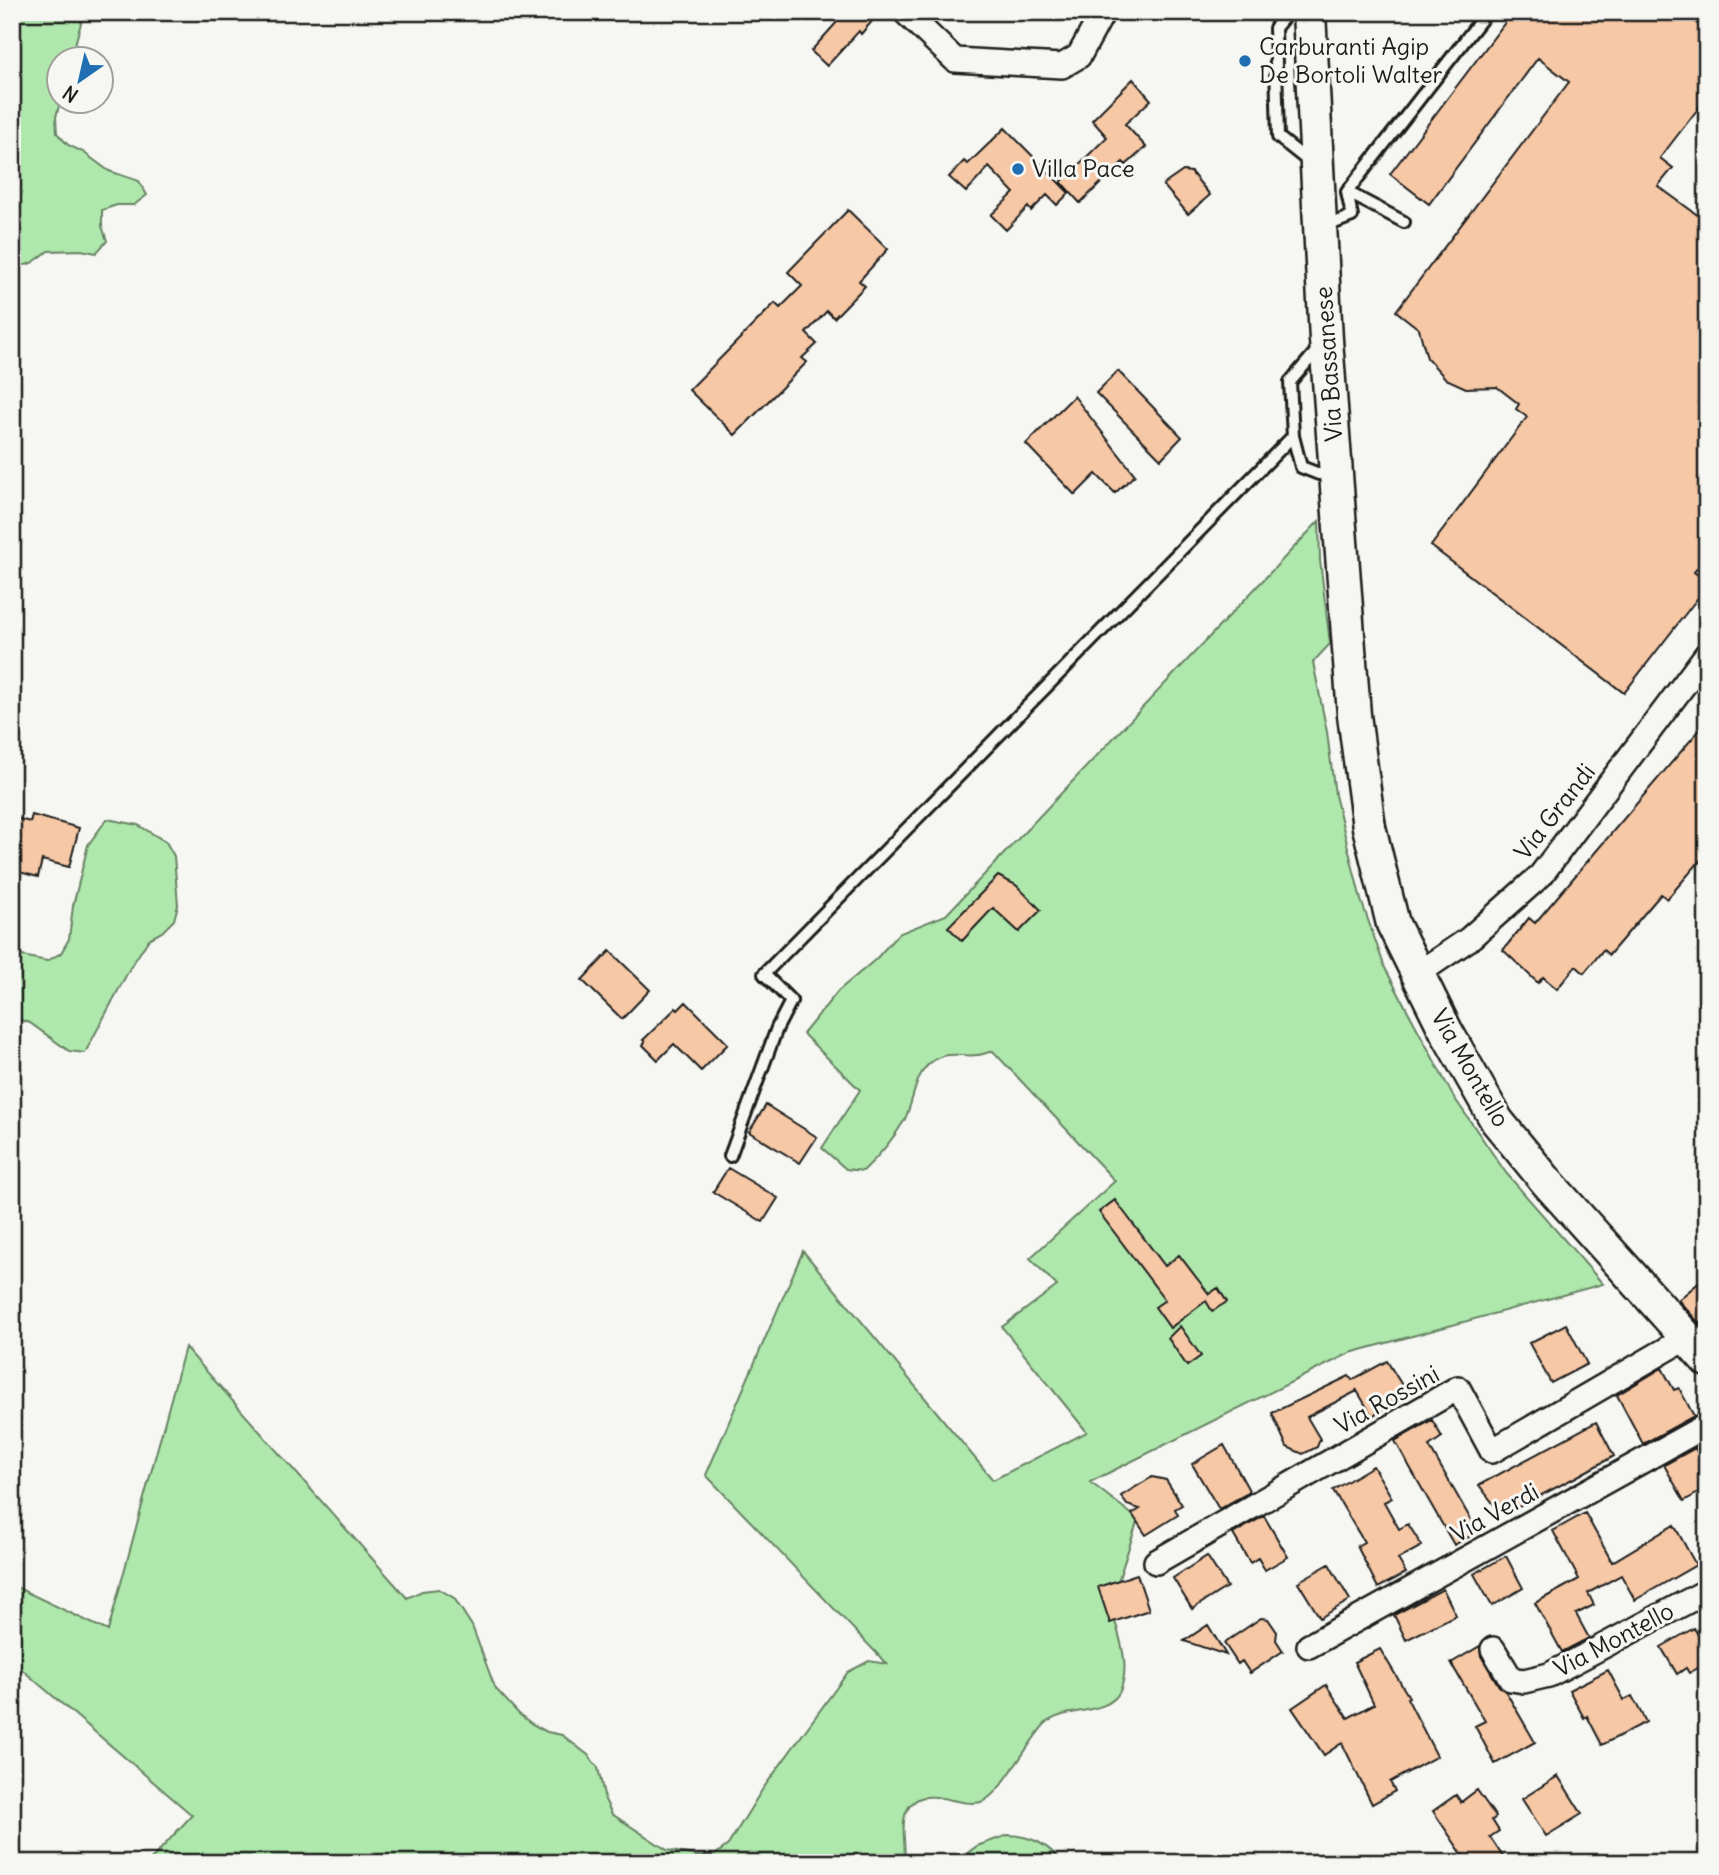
<svg xmlns="http://www.w3.org/2000/svg" width="1719" height="1875" font-family="Delius,sans-serif">
<style>
.green{fill:#afe8ac;stroke:#668264;stroke-width:2}
.building{fill:#f6c8a5;stroke:#1c1c1c;stroke-width:2}
.lines{fill:none;stroke-linecap:round;stroke-linejoin:round}
.service-casing{stroke:#1c1c1c;stroke-width:16}
.minor-casing{stroke:#1c1c1c;stroke-width:28}
.secondary-casing{stroke:#1c1c1c;stroke-width:37}
.service{stroke:#f6f6f2;stroke-width:10}
.minor{stroke:#f6f6f2;stroke-width:23}
.secondary{stroke:#f6f6f2;stroke-width:32}
.poi-dot{fill:#1f6fb2;stroke:#f6f6f2;stroke-width:2.5}
.labels{text-anchor:middle;stroke-width:6;stroke-linejoin:round;paint-order:stroke}
.poi-label{font-size:24px;fill:#1c1c1c;stroke:#f6f6f2;text-anchor:start}
.street-label{font-size:24px;fill:#1c1c1c;stroke:#f6f6f2}
</style>
<rect width="100%" height="100%" fill="#f6f6f2"/>
<filter id="ink" filterUnits="userSpaceOnUse"><feTurbulence type="fractalNoise" baseFrequency=".0143" numOctaves="2"/><feDisplacementMap in="SourceGraphic" scale="14" xChannelSelector="R" yChannelSelector="G"/><feConvolveMatrix kernelMatrix="1 2 1 2 8 2 1 2 1" color-interpolation-filters="sRGB"/></filter>
<g filter="url(#ink)">
<path class="green" d="M 12,12 L 84,12 L 71,59 L 60,60 L 60,102 L 56,117 L 57,133 L 68,145 L 83,152 L 109,171 L 139,181 L 147,195 L 134,205 L 117,205 L 102,210 L 102,226 L 107,241 L 96,253 L 81,250 L 48,251 C 37,260 28,269 12,264 Z
M 1319,521 L 1320,560 L 1330,644 L 1313,662 L 1327,732 L 1335,795 L 1361,900 L 1385,968 L 1453,1096 L 1506,1173 L 1603,1284 L 1350,1353 L 1090,1482 L 1138,1519 L 1109,1610 L 1113,1613 C 1119,1638 1131,1664 1120,1691 C 1109,1716 1062,1707 1045,1724 C 1029,1740 1000,1797 981,1802 C 962,1807 934,1791 918,1799 C 894,1812 908,1843 904,1863 L 148,1863 L 192,1815 L 12,1661 L 12,1585 L 108,1631 L 185,1347 L 407,1598 L 422,1591 L 439,1589 L 454,1598 L 472,1626 L 495,1688 L 519,1714 L 532,1724 L 547,1732 L 562,1735 L 588,1755 L 598,1768 L 605,1800 L 612,1814 L 667,1850 L 698,1856 L 715,1855 L 728,1845 L 762,1790 L 848,1672 L 869,1661 L 887,1664 L 706,1475 L 803,1251 L 993,1480 L 1087,1432 L 1002,1327 L 1057,1286 L 1030,1258 L 1115,1181 L 993,1051 C 988,1052 982,1055 977,1055 C 965,1057 951,1052 940,1057 C 913,1068 916,1098 904,1121 C 893,1139 878,1157 863,1171 L 846,1169 L 822,1148 L 860,1090 L 803,1034 L 838,991 L 876,959 L 898,934 L 946,915 Z
M 107,819 L 138,825 L 166,842 L 174,856 L 178,905 L 174,920 L 162,932 L 149,939 L 130,968 L 85,1053 L 69,1051 L 30,1023 L 15,1018 L 12,1020 L 12,954 L 47,961 L 61,953 L 69,939 L 73,906 L 88,845 Z
M 1008,1835 C 1032,1836 1047,1844 1063,1863 L 954,1863 L 977,1846 Z"/>
<path class="building" d="M 846,12 L 880,12 L 861,34 L 859,31 L 827,66 L 811,51 Z
M 1513,12 L 1682,12 L 1707,31 L 1707,97 L 1660,158 L 1673,168 L 1658,186 L 1707,222 L 1707,556 L 1694,572 L 1707,582 L 1707,586 L 1624,693 L 1431,546 L 1527,417 L 1516,409 L 1519,404 L 1497,387 L 1466,388 L 1446,379 L 1427,358 L 1419,329 L 1396,311 L 1569,82 L 1538,58 L 1429,204 L 1390,174 Z
M 1133,79 L 1151,100 L 1125,124 L 1146,147 L 1126,165 L 1123,162 L 1080,203 L 1061,182 L 1107,137 L 1092,120 Z
M 1005,128 L 1069,193 L 1057,205 L 1047,195 L 1031,211 L 1028,207 L 1006,230 L 991,215 L 1014,193 L 989,167 L 966,192 L 949,177 L 964,161 L 968,164 Z
M 1183,171 L 1191,172 L 1210,195 L 1188,214 L 1163,185 Z
M 848,210 L 888,249 L 859,281 L 865,286 L 834,318 L 827,311 L 806,333 L 817,344 L 802,358 L 807,362 L 735,435 L 689,390 L 775,303 L 780,308 L 802,286 L 788,272 Z
M 1118,371 L 1182,437 L 1161,459 L 1096,393 Z
M 1074,396 L 1135,475 L 1115,493 L 1096,474 L 1075,495 L 1026,444 Z
M 1707,721 L 1707,853 L 1667,899 L 1661,894 L 1609,955 L 1603,950 L 1584,973 L 1576,966 L 1557,989 L 1543,977 L 1538,983 L 1503,950 L 1529,918 L 1535,923 Z
M 32,815 L 79,828 L 69,867 L 42,860 L 38,877 L 12,870 L 12,817 L 30,822 Z
M 998,876 L 1016,885 L 1041,910 L 1019,932 L 993,908 L 962,941 L 948,927 Z
M 610,951 L 650,990 L 622,1019 L 582,980 Z
M 686,1002 L 728,1044 L 701,1071 L 674,1044 L 658,1060 L 643,1045 L 645,1042 L 643,1040 L 676,1008 L 678,1010 Z
M 766,1105 L 817,1137 L 800,1163 L 749,1132 Z
M 728,1168 L 778,1198 L 763,1222 L 713,1192 Z
M 1115,1200 L 1165,1266 L 1179,1255 L 1209,1294 L 1218,1288 L 1227,1302 L 1212,1311 L 1206,1301 L 1170,1328 L 1155,1307 L 1165,1300 L 1099,1212 Z
M 1707,1276 L 1707,1316 L 1699,1323 L 1678,1300 Z
M 1566,1324 L 1587,1364 L 1551,1383 L 1529,1343 Z
M 1180,1326 L 1201,1356 L 1187,1366 L 1168,1338 Z
M 1387,1361 L 1408,1395 L 1372,1416 L 1356,1389 L 1357,1391 L 1307,1417 L 1320,1439 L 1317,1447 L 1303,1454 L 1287,1447 L 1272,1413 L 1349,1376 L 1352,1380 Z
M 1662,1368 L 1674,1390 L 1679,1388 L 1694,1416 L 1643,1444 L 1617,1395 Z
M 1432,1420 L 1442,1437 L 1429,1446 L 1478,1532 L 1454,1545 L 1395,1441 Z
M 1596,1422 L 1614,1456 L 1576,1477 L 1511,1511 L 1508,1506 L 1499,1511 L 1479,1485 Z
M 1224,1445 L 1250,1492 L 1219,1509 L 1192,1464 Z
M 1695,1448 L 1707,1470 L 1707,1488 L 1684,1501 L 1664,1465 Z
M 1373,1466 L 1392,1498 L 1384,1502 L 1399,1529 L 1408,1524 L 1422,1546 L 1398,1559 L 1406,1573 L 1378,1588 L 1357,1546 L 1364,1542 L 1333,1490 Z
M 1152,1477 L 1166,1480 L 1182,1505 L 1175,1509 L 1178,1515 L 1146,1535 L 1132,1514 L 1140,1509 L 1127,1505 L 1121,1496 Z
M 1585,1513 L 1612,1562 L 1674,1525 L 1696,1565 L 1635,1600 L 1621,1575 L 1588,1593 L 1594,1605 L 1576,1614 L 1589,1638 L 1562,1652 L 1535,1603 L 1579,1579 L 1553,1531 Z
M 1264,1516 L 1288,1557 L 1265,1570 L 1258,1558 L 1250,1563 L 1233,1534 Z
M 1207,1556 L 1227,1587 L 1192,1609 L 1173,1578 Z
M 1506,1556 L 1523,1588 L 1492,1606 L 1474,1574 Z
M 1329,1564 L 1350,1600 L 1320,1618 L 1298,1582 Z
M 1137,1574 L 1149,1610 L 1110,1623 L 1098,1587 Z
M 1443,1589 L 1456,1615 L 1406,1640 L 1394,1615 Z
M 1261,1618 L 1268,1619 L 1277,1632 L 1276,1640 L 1283,1651 L 1250,1673 L 1242,1661 L 1238,1664 L 1224,1643 Z
M 1208,1625 L 1226,1655 L 1184,1641 Z
M 1694,1628 L 1707,1650 L 1707,1663 L 1689,1673 L 1686,1668 L 1677,1674 L 1661,1647 Z
M 1480,1646 L 1481,1656 L 1499,1686 L 1506,1692 L 1535,1742 L 1495,1764 L 1475,1726 L 1485,1721 L 1451,1663 Z
M 1380,1649 L 1409,1697 L 1407,1698 L 1437,1756 L 1390,1782 L 1395,1791 L 1372,1804 L 1342,1743 L 1324,1755 L 1292,1708 L 1326,1685 L 1348,1718 L 1374,1704 L 1354,1662 Z
M 1608,1670 L 1624,1700 L 1632,1696 L 1646,1722 L 1602,1745 L 1587,1716 L 1584,1718 L 1569,1690 Z
M 1558,1776 L 1582,1814 L 1546,1836 L 1522,1799 Z
M 1477,1790 L 1496,1817 L 1492,1820 L 1499,1831 L 1490,1837 L 1507,1863 L 1468,1863 L 1433,1811 L 1456,1795 L 1461,1802 Z"/>
<g class="lines">
<g class="service-casing">
<path id="service" d="M 1288,12 L 1275,28 L 1278,137 L 1312,164
M 1404,222 L 1347,192 L 1487,12
M 1324,227 L 1352,216 L 1347,192
M 1293,436 L 1301,467 L 1319,474 L 1332,474
M 730,1156 L 777,1028 L 791,1001 L 764,974 L 1293,436 L 1290,382 L 1320,347"/>
</g>
<g class="minor-casing">
<path id="minor" d="M 905,12 L 955,60 L 1062,66 L 1079,56 L 1103,12
M 1417,974 L 1469,939 L 1541,875 L 1707,654
M 1156,1562 L 1458,1388 L 1492,1451 L 1688,1337
M 1309,1646 L 1707,1425
M 1493,1649 L 1511,1679 L 1524,1681 L 1549,1675 L 1707,1591"/>
</g>
<g class="secondary-casing">
<path id="secondary" d="M 1309,12 L 1326,340 L 1354,715 L 1369,827 L 1393,924 L 1446,1031 L 1497,1121 L 1547,1182 L 1707,1360"/>
</g>
<use href="#service" class="service"/>
<use href="#minor" class="minor"/>
<use href="#secondary" class="secondary"/>
</g>
</g>
<g class="poi-dot">
<circle cx="1245" cy="61" r="7"/>
<circle cx="1018" cy="169" r="7"/>
</g>
<g class="labels">
<g class="poi-label">
<text x="1259" y="55">Carburanti Agip<tspan x="1259" dy="28">De Bortoli Walter</tspan></text>
<text x="1032" y="177">Villa Pace</text>
</g>
<g class="street-label">
<text transform="translate(1329 364) rotate(-94)" y="8">Via Bassanese</text>
<text transform="translate(1555 812) rotate(-52)" y="8">Via Grandi</text>
<text transform="translate(1470 1068) rotate(60)" y="8">Via Montello</text>
<text transform="translate(1387 1400) rotate(-29)" y="8">Via Rossini</text>
<text transform="translate(1495 1513) rotate(-29)" y="8">Via Verdi</text>
<text transform="translate(1614 1640) rotate(-28)" y="8">Via Montello</text>
</g>
</g>
<rect width="1719" height="1875" fill="none" stroke="#f6f6f2" stroke-width="42"/>
<rect x="21" y="21" width="1677" height="1833" fill="none" stroke="#1c1c1c" stroke-width="2.5" filter="url(#ink)"/>
<g transform="translate(80 80) rotate(214)"><circle r="33" fill="#f6f6f2" stroke="#9f9f9c" stroke-width="2"/>
<path d="M0-5L12 26L0 18L-12 26Z" fill="#1f6fb2"/>
<text y="-10" font-size="19" font-weight="bold" text-anchor="middle" fill="#1c1c1c">N</text>
</g>
</svg>
